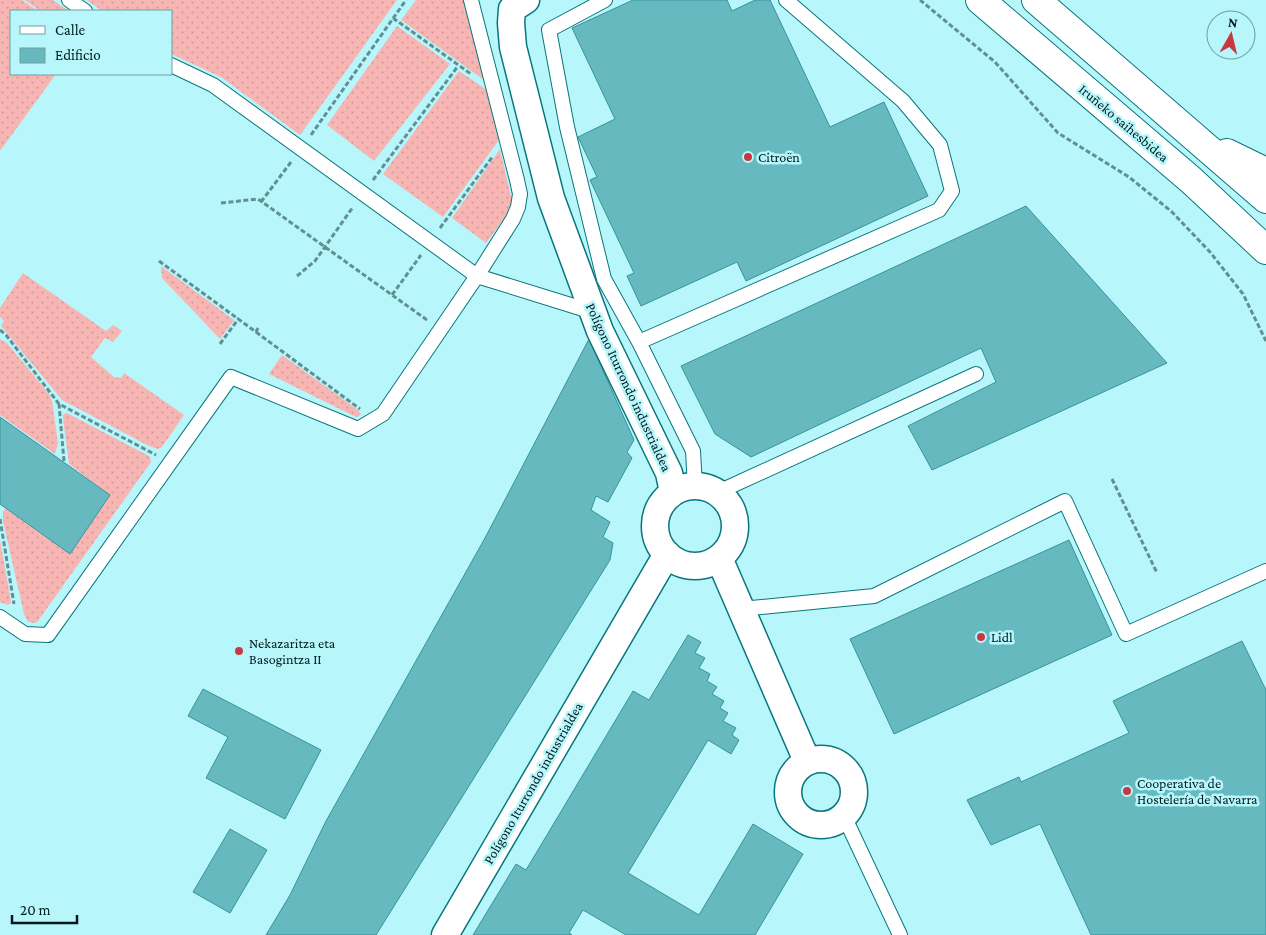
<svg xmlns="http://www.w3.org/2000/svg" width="1266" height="935" font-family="'Crimson Pro',serif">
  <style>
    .grass { fill: url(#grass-dots) }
    .building { fill: #66babf; stroke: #379399 }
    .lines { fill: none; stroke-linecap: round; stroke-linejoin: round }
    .service-casing { stroke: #08767c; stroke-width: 16 }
    .minor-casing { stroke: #08767c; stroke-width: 29 }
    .trunk-casing { stroke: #08767c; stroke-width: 30 }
    .path { stroke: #618f92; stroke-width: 3; stroke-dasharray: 5 2.5; stroke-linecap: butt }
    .service { stroke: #fff; stroke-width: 14 }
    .minor { stroke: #fff; stroke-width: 26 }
    .trunk { stroke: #fff; stroke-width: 28 }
    .poi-dot { fill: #c83843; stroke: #b7f7fc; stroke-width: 2 }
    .labels { text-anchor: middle; stroke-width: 5; stroke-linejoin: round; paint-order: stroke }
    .street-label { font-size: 14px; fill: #011a1c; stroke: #b7f7fc }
    .poi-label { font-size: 14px; fill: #011a1c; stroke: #b7f7fc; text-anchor: start }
  </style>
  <defs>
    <pattern id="grass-dots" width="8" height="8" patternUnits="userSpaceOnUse" patternTransform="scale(1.25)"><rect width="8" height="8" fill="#f7b6b4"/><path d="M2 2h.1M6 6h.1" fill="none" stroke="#d29c9a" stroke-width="1.8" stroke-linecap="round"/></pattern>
  </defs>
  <rect width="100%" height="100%" fill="#b7f7fc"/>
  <path class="grass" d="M0 0H22L38 11H11V74H56L0 151Z
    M25 0H53L69 11H40Z
    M87 0H397L300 135 221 77 171 54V11H102Z
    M416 0H464L484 80 401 20Z
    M397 26 450 64 374 161 327 125Z
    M459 71 487 90 499 140 443 217 383 174Z
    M500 149 512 201 511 209 486 243 452 218Z
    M161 266 234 320 220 339 162 278Z
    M23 273 106 331 113 325 122 331 113 342 105 338 91 357 114 377 121 378 124 373 184 415 162 447 158 449 149 446 62 400 1 326 4 321 0 317V308Z
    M0 339 7 343 49 394 52 401 58 443 55 454 0 415Z
    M282 355 358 410 361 414 359 416 356 417 269 374Z
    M67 413 147 455 150 457 151 462 38 621 35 623 28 622 24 614 3 521V512L5 508 70 554 110 495 69 464 63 418V415Z
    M0 540 10 596 11 603 8 605 0 602Z"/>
  <path class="building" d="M633 0H727L732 11 755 0H770L830 127 884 102 928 196 746 281 737 262 641 306 627 276 634 273 590 180 597 177 578 137 615 119 572 28Z
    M1026 206 1167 363 932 470 908 426 996 382 981 348 751 457 715 434 681 366Z
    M589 339 634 440 627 452 632 458 608 502 596 496 591 510 610 522 603 537 613 543 610 560 376 935H266L290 895 326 821 485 538Z
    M0 417 110 495 70 554 0 504Z
    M1069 540 1112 635 894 734 850 639Z
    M688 635 701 642 695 653 705 658 699 668 710 674 707 681 717 687 712 694 724 701 720 708 728 713 723 721 736 728 732 735 739 740 731 754 708 740 628 873 699 915 753 824 803 854 755 935H626L583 910 569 933 572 935H473L516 864 526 870 633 691 649 700Z
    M1242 641 1266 690V935H1091L1040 824 991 845 967 800 1019 777 1021 782 1129 733 1113 701Z
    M203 689 321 750 285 819 206 778 228 737 188 716Z
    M230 829 267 850 230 913 193 892Z"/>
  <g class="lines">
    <g class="service-casing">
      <path id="service" d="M69 0 85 11
        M605 0 549 30 567 127 604 279 639 342 693 451 695 487
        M171 65 213 85 477 276 593 312
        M639 342 939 210 952 191 940 145 903 101 786 0
        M716 493 976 374
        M741 609 874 596 1065 501 1126 634 1266 571
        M0 617 25 634 48 635 231 377 358 429 383 414 477 276 513 219 518 207 520 194 517 180 471 0
        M844 816 900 935"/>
    </g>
    <g class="minor-casing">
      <path id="minor" d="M526 0 512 9 511 23 513 47 551 198 600 331 669 473 673 492
        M655 526a40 40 0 1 1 80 0a40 40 0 1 1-80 0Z
        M719 558 807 761
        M788 792a33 33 0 1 1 66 0a33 33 0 1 1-66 0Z
        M445 935 667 554"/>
    </g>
    <g class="trunk-casing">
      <path id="trunk" d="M980 0 1191 180 1266 250
        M1036 0 1266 199
        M1227 153 1266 172"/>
    </g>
    <path class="path" d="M920 0 995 62 1058 133 1129 177 1172 212 1210 252 1243 294 1266 341
      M393 18 471 74
      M311 135 406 0
      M373 180 458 66
      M261 202 291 162
      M221 203 258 199 427 320
      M440 228 493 156
      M159 261 256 332 258 328
      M297 276 315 261 353 207
      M392 295 421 255
      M0 330 6 335 59 404
      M256 332 360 409
      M220 344 239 318
      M64 461 59 404 156 455
      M1112 479 1157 573
      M0 519 14 604"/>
    <use href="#service" class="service"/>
    <use href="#minor" class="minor"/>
    <use href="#trunk" class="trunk"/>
  </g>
  <g class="poi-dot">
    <circle cx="748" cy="157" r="5"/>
    <circle cx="981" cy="637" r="5"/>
    <circle cx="239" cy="651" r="5"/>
    <circle cx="1127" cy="791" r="5"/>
  </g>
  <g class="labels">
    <g class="street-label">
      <text transform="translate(1124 123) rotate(40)" y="5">Iruñeko saihesbidea</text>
      <text transform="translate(629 387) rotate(65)" y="5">Polígono Iturrondo industrialdea</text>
      <text transform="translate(533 783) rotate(-60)" y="5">Polígono Iturrondo industrialdea</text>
    </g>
    <g class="poi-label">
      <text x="758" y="162">Citroën</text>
      <text x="991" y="642">Lidl</text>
      <text x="249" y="648">Nekazaritza eta<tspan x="249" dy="16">Basogintza II</tspan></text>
      <text x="1137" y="788">Cooperativa de<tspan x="1137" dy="16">Hostelería de Navarra</tspan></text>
    </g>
  </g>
  <rect x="10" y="10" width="162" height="65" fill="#b7f7fc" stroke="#6e9fa2"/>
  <rect x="20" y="26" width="25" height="8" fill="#ffffff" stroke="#6e9fa2"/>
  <text x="55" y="35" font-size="15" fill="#011a1c">Calle</text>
  <rect x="20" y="48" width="25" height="15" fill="#66babf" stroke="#6e9fa2"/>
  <text x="55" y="60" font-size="15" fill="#011a1c">Edificio</text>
  <g transform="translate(1231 35) rotate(8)"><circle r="24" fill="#b7f7fc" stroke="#6e9fa2"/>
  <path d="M0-4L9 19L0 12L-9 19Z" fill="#c83843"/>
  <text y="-8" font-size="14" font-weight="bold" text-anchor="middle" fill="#011a1c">N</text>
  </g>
  <path d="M12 915v8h65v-8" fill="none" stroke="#011a1c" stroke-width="2.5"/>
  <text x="20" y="915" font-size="15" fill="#011a1c" stroke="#b7f7fc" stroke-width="4" paint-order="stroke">20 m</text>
</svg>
